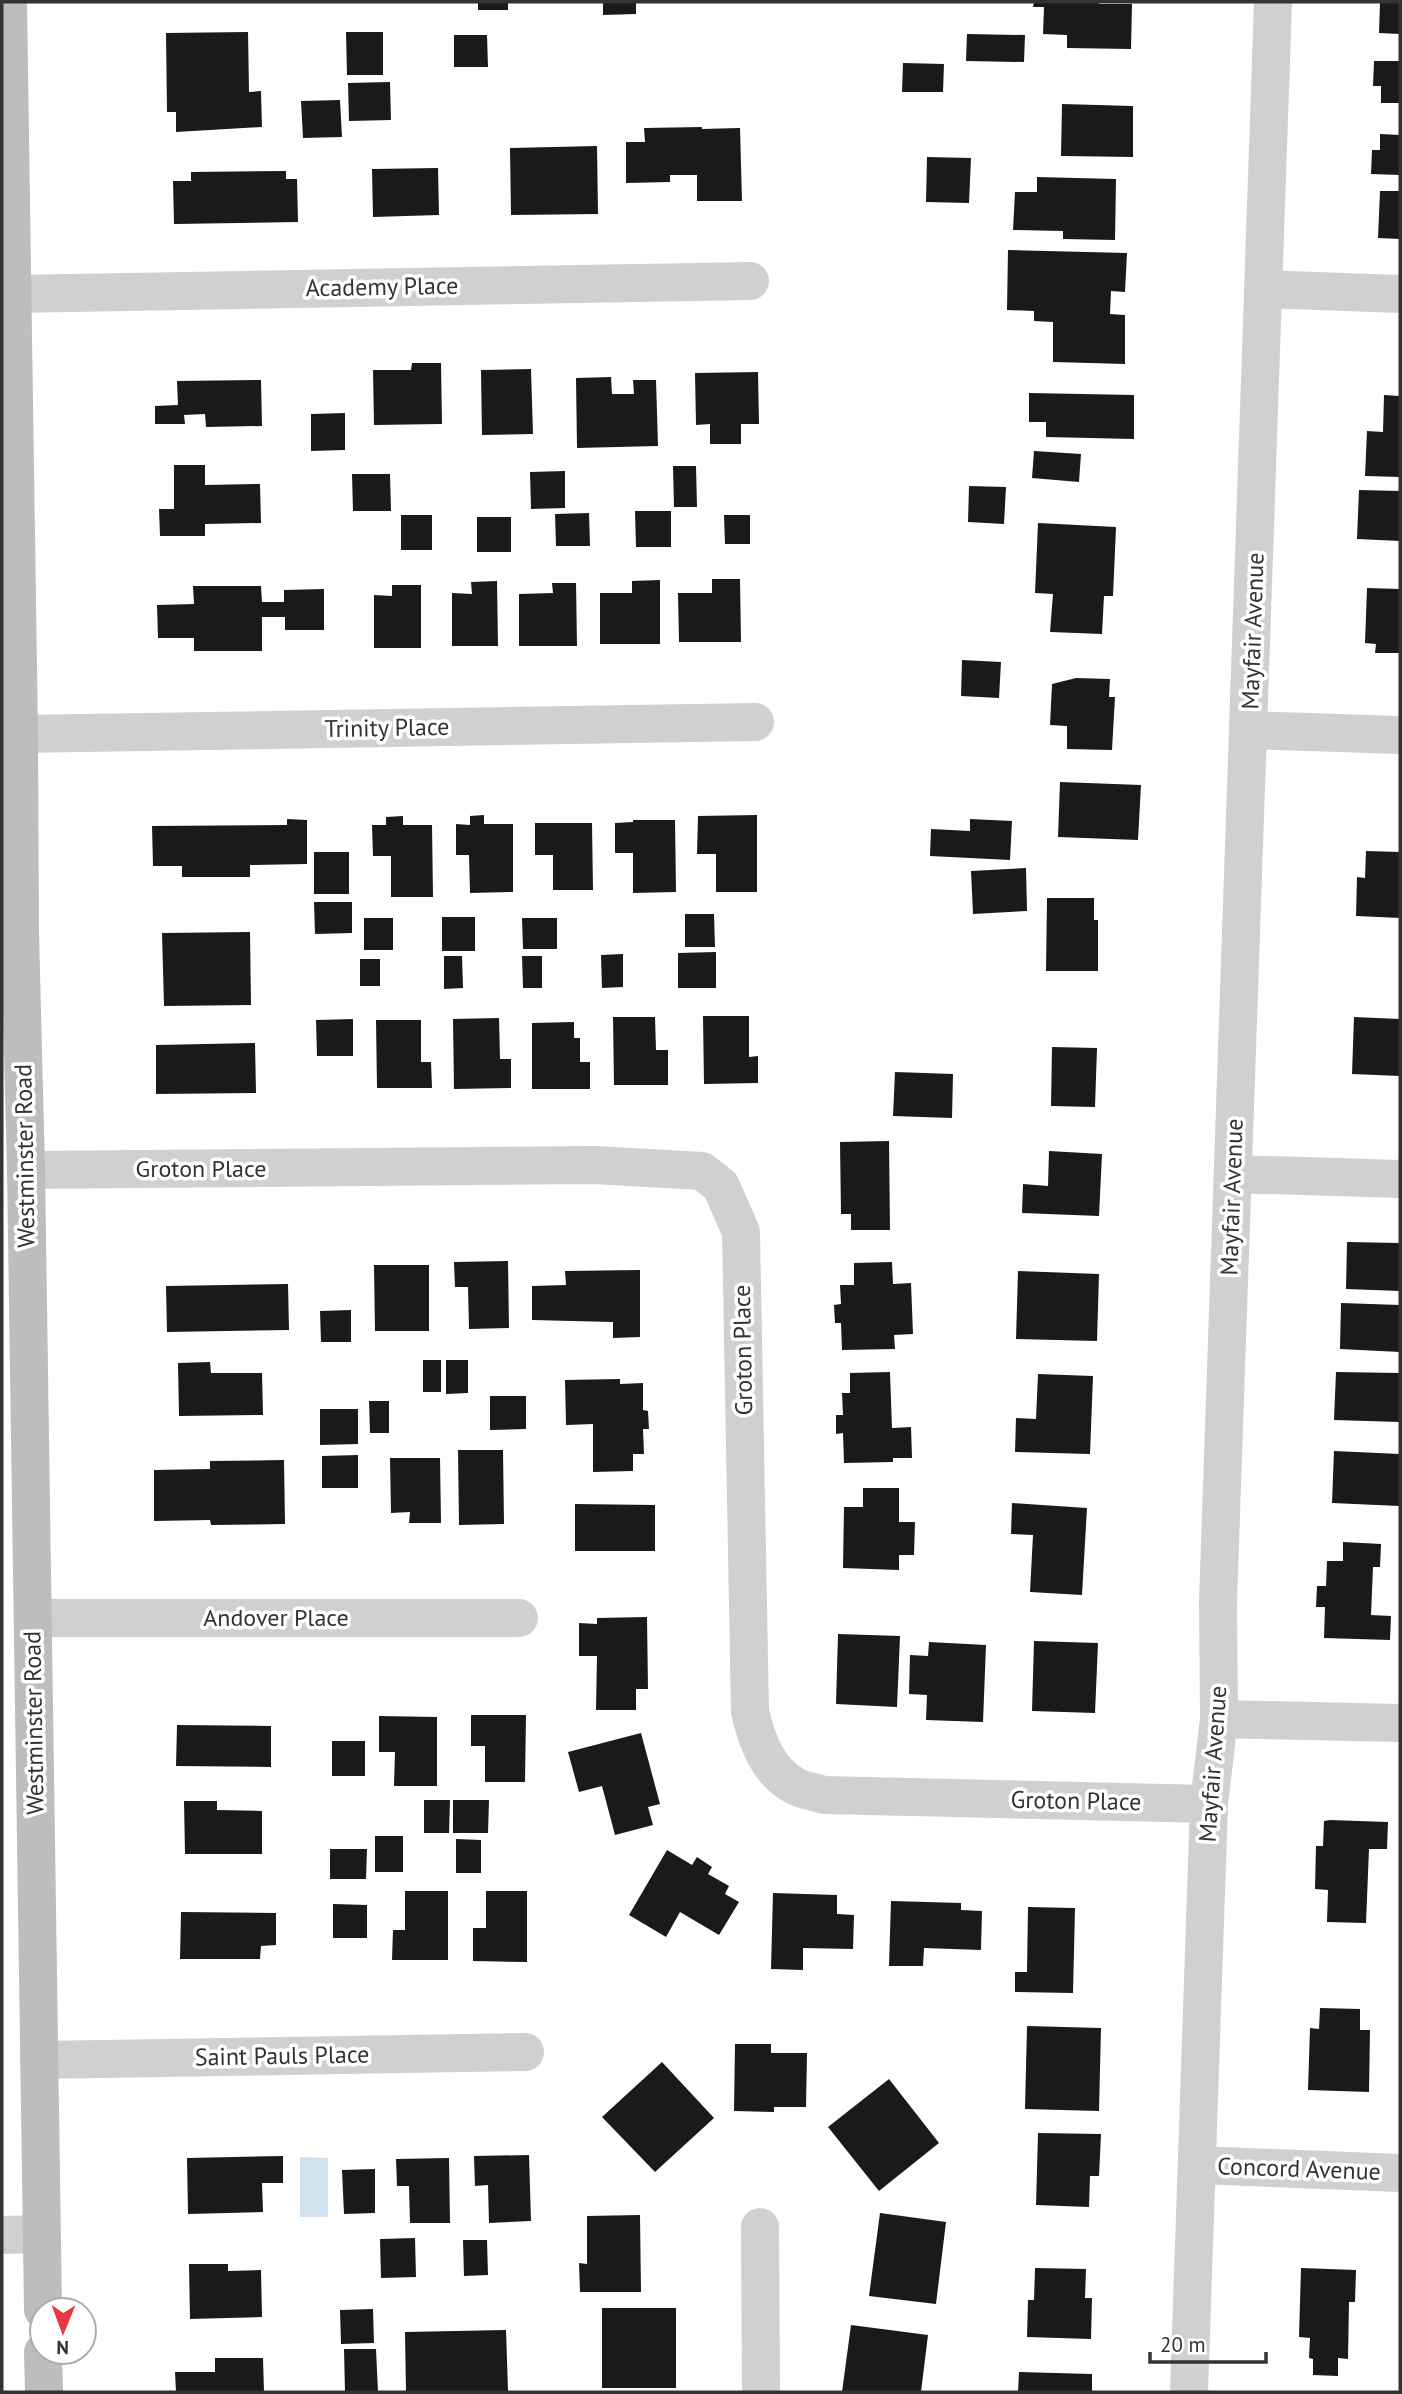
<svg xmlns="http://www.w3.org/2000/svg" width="1402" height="2394" font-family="'PT Sans',sans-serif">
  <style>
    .water { fill: #cfe2ee }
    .building { fill: #1a1a1a }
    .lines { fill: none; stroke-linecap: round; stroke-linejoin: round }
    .minor { stroke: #d0d0d0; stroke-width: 38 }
    .secondary { stroke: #bdbdbd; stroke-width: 38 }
    .labels { text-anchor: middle; stroke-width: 7; stroke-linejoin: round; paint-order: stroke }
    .street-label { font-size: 24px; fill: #333; stroke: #fff }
  </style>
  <rect width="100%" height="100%" fill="#fff"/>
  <path class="water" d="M300 2157 328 2158V2217H300Z"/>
  <path class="building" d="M478 2H508V10H478Z
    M603 2H636V14L603 15Z
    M1034 2H1099V4H1132L1131 49 1067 48V35L1043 34 1044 7H1033Z
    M1380 2H1400V34L1379 33Z
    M248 32 249 92 261 91 262 127 176 132V112H167L166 33Z
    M346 32H383V75H347Z
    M967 34 1025 35 1024 62 966 61Z
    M454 35H487L488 67H454Z
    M1374 61H1400V103H1381V86H1373Z
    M903 63 944 64 943 92H902Z
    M390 82 391 120 349 121 348 83Z
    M340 100 342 137 303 138 301 101Z
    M1062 104 1133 106V157L1061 156Z
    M702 127V129L740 128 742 201H697V175H670V182L626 183V142H645L644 128Z
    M1380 134 1400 135V175L1371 174 1372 150H1380Z
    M597 146 598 214 511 215 510 148Z
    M927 157 971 158 969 203 926 202Z
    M438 168 439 215 373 217 372 169Z
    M286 171V179H297L298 222 174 224 173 181H191V172Z
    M1037 177 1116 179 1115 240 1063 239V231L1013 230 1015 192H1037Z
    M1380 191H1400V239L1378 238Z
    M1008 250 1127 253 1125 292 1111 291 1110 314 1125 315V364L1053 362V322L1034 321V311L1007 310Z
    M412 363H441L442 424 374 425 373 370H411Z
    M531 369 533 434 482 435 481 370Z
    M758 372 759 424H741V444H710V424L696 425 695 373Z
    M611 377 612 394H634L633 380H656L658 446 577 448 576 378Z
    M261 380 262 426 206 427 205 414 184 415 185 424H155V406L178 405 177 381Z
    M1029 393 1134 395V439L1046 437V422H1029Z
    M1384 395 1400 396V477L1365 476 1367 431 1383 432Z
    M345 413V450L311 451V414Z
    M1034 451 1081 454 1079 482 1032 478Z
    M174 465H205V485L260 484 261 523 205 524V536H160L159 509H174Z
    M673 466H696L697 507H674Z
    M565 471V508L531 509 530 472Z
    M352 474H390L391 511H353Z
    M969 486 1006 487 1004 524 968 522Z
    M1359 490 1400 491V541L1357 539Z
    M635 511H671V547H636Z
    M589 513 590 546H556L555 514Z
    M401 515H432V550H401Z
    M724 515H750V544H725Z
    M477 517H511V552H477Z
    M1038 523 1116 527 1113 596H1104L1102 634 1050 632 1053 594 1035 593Z
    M712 579H740L741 642H679L678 593H712Z
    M660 580V644H600V593H632V581Z
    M497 581 498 646H452V593L472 594 471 582Z
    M552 583H576L577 646H519V594L553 593Z
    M392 585H421V648H374V595L392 596Z
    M193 586H261L262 602H284V590L324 589V630H285V617H262V651H194V638H158L157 605 194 604Z
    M1367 588 1400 589V653H1375L1376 644 1365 643Z
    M962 660 1001 662 999 698 961 696Z
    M1076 678 1110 679 1109 697H1115L1112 750 1067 749V726L1050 725 1052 684Z
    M1060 782 1141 785 1138 840 1058 837Z
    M484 815V824H513V892L470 893 469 855H456V824L470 825V816Z
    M757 815V892H716V854H697L698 816Z
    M403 816V825H432L433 897H391V856H373L372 825H386V817Z
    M287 819 307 820V864L250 865V877H182V866H153L152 826 287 825Z
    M970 819 1012 821 1010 860 930 856 931 829 970 831Z
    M633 820H675L676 892 633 893V853H615V823L633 822Z
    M535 823H592L593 890H553V855H535Z
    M1366 851 1400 852V918L1356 916 1357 877 1365 878Z
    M314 852H349V894H314Z
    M1026 868 1027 911 973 914 971 871Z
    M1047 898H1094V920H1098V971H1046Z
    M314 902H352V933L315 934Z
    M685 914H714L715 947H685Z
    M442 917H475V951H442Z
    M364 918H393V950H364Z
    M522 918H557V949H523Z
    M250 932 251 1005 164 1006 162 933Z
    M716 952V988H678V953Z
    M623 954V987L602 988 601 955Z
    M444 956H462L463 988 444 989Z
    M522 956H542V988H523Z
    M360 959H380V986H360Z
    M703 1016H749V1057L758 1056V1083L704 1084Z
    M613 1017H655L656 1050H668V1085H614Z
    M1354 1017 1400 1019V1076L1352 1074Z
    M499 1018 500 1059H511V1088L454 1089 453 1019Z
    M353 1019V1056H317L316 1020Z
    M376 1020H421V1062H431L432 1088H377Z
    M574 1022V1038H580V1062H590V1089H532V1023Z
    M255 1043 256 1093 156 1094V1045Z
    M1052 1047 1097 1048 1095 1107 1051 1106Z
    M895 1072 953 1074 952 1118 893 1116Z
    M889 1141 890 1230H851V1214H841L840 1142Z
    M1049 1151 1102 1154 1099 1216 1022 1213 1023 1184 1048 1186Z
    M1347 1242 1400 1243V1291L1346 1289Z
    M508 1261 509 1328 469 1329 468 1287H455L454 1262Z
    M892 1262 893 1284 911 1283 913 1334 894 1335 895 1349 842 1350 841 1323H835L834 1305 841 1304 840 1285H854V1263Z
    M374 1265H429V1331H375Z
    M640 1270V1337L613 1338V1322L532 1320V1286L566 1285 565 1271Z
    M1018 1271 1099 1274 1097 1341 1016 1339Z
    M288 1284 289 1330 167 1332 166 1286Z
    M1341 1303 1400 1305V1352L1340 1349Z
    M351 1310V1342H321L320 1311Z
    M423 1360H441V1392H423Z
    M446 1360H468V1393L446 1394Z
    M210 1362 211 1373H262L263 1415 179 1416 178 1363Z
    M890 1372 892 1428 911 1427 912 1458H893V1462L844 1463 843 1433 836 1434V1415H843L842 1393H850V1373Z
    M1336 1372 1400 1373V1422L1334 1420Z
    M1038 1374 1093 1376 1090 1454 1015 1452 1016 1418 1036 1419Z
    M620 1379V1384L643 1383V1410L648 1411 649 1429H643L644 1454H633V1471L593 1472V1424L566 1425 565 1380Z
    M490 1396H526V1429L490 1430Z
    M369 1401H389V1433H370Z
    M320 1409H358V1444L320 1445Z
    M458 1450H503L504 1524 459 1525Z
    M1334 1451 1400 1454V1506L1332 1503Z
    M358 1455V1488H322V1456Z
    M390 1458H440L441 1523H409L410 1512 391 1513Z
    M284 1460 285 1524 211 1525 210 1520 154 1521V1470L210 1469V1461Z
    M863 1488H899V1522H915L914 1555H899V1570L843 1568 844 1507H863Z
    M1012 1503 1087 1508 1082 1595 1030 1592 1033 1535 1011 1534Z
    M575 1504 655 1505V1551H575Z
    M1343 1542 1381 1544 1380 1567H1373L1371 1615 1391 1616 1390 1640 1324 1638 1325 1607H1316L1317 1586H1326L1327 1561H1343Z
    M647 1617 648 1689H636V1710H596L597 1656H579V1623L597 1624V1618Z
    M838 1634 900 1636 897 1707 836 1704Z
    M1034 1641 1098 1643 1095 1713 1032 1711Z
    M929 1642 986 1645 983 1722 926 1720 927 1695 909 1694 910 1655 928 1656Z
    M471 1715H526L525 1782H485V1746H471Z
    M379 1716 437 1717V1786H394L395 1752H379Z
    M177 1725 271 1726V1767L176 1766Z
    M641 1733 660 1804 648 1807 653 1825 615 1835 602 1786 579 1792 568 1752Z
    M332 1741H365V1776H332Z
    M424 1800H450L449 1833H424Z
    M453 1800H489L488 1833H453Z
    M184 1801H217V1810L262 1811V1854H185Z
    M1330 1820 1388 1822 1387 1849H1369L1366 1923 1327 1922 1328 1890 1315 1889 1316 1846H1323L1324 1821Z
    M375 1836H403V1872H375Z
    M456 1839 481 1840V1873H456Z
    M330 1849H367L366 1879H330Z
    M667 1850 692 1865 697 1857 712 1867 708 1874 729 1886 725 1894 739 1902 719 1935 680 1912 666 1937 629 1915Z
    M405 1891H448V1960H392L393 1930H405Z
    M486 1891H527V1962L473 1961V1928H486Z
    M773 1893 837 1895V1914L854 1915 853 1949 803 1948V1970L771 1969Z
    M891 1901 961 1903V1910L982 1911 981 1950 924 1948 923 1966H889Z
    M333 1904 367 1905V1938H333Z
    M1028 1907 1075 1908 1073 1993 1015 1992V1972H1027Z
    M181 1912 276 1913V1945L261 1946 260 1959H180Z
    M1320 2008 1360 2009V2030H1370L1369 2092 1308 2090 1310 2028 1319 2029Z
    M1027 2026 1101 2028 1099 2111 1025 2109Z
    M735 2044H771V2053H807L806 2107H774V2112L734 2111Z
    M662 2062 714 2118 655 2172 602 2117Z
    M889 2079 939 2143 879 2191 828 2127Z
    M1038 2133 1101 2134 1099 2176H1090L1089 2207 1036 2205Z
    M529 2155 531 2221 489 2223 488 2185 475 2186 474 2156Z
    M283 2156V2183H262L263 2212 188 2214 187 2158Z
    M449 2158 450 2223H410L409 2186H397L396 2159Z
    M375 2169V2213L344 2214 342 2170Z
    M880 2213 946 2222 936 2304 869 2296Z
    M640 2215 641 2292H580L579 2263 587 2264V2216Z
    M415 2238 416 2277 381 2278 380 2239Z
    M463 2240H487L488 2275 464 2276Z
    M189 2264H228V2271L261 2270 262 2317 190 2319Z
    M1035 2268 1086 2269 1085 2298H1092L1091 2339 1027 2337 1028 2300H1034Z
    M1301 2268 1356 2270 1355 2302H1349L1348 2359 1338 2358V2376L1313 2375V2359L1309 2358 1310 2338 1299 2337Z
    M602 2308H676V2388H602Z
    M373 2309 374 2343 341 2344 340 2310Z
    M851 2325 928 2335 921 2392H842Z
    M506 2330 508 2391 406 2392 405 2332Z
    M344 2349H376L378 2392H345Z
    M215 2358H263L264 2392H176L175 2372H215Z
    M1019 2372 1092 2374V2392H1018Z"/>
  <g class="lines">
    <path class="minor" d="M1263 289 1400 294
      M13 294 750 281
      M1250 730 1400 735
      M19 734 755 722
      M26 1170 594 1165 702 1171 721 1186 741 1232 750 1712C757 1741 768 1773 797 1787 805 1791 816 1792 824 1795L1209 1804
      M1233 1174 1400 1179
      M33 1618H519
      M1219 1719 1400 1723
      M39 2060 525 2052
      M1197 2165 1400 2173
      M760 2227 761 2392
      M2 2235 41 2234
      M1189 2392 1209 1804 1219 1719 1218 1602 1273 2"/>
    <path class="secondary" d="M8 2 19 734 20 932 26 1170 43 2310
      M43 2352 44 2392"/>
  </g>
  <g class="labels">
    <g class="street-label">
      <text transform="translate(382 287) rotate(-1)" y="8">Academy Place</text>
      <text transform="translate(1253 631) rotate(-88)" y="8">Mayfair Avenue</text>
      <text transform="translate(387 728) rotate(-1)" y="8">Trinity Place</text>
      <text transform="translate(25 1156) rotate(-91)" y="8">Westminster Road</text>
      <text x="201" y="1177">Groton Place</text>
      <text transform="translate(1232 1197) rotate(-88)" y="8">Mayfair Avenue</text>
      <text transform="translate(743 1350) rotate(-91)" y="8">Groton Place</text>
      <text x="276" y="1626">Andover Place</text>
      <text transform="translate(34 1723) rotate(-91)" y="8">Westminster Road</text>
      <text transform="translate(1213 1764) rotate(-86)" y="8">Mayfair Avenue</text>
      <text transform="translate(1076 1801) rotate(1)" y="8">Groton Place</text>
      <text transform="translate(282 2056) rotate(-1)" y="8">Saint Pauls Place</text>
      <text transform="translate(1299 2169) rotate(2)" y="8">Concord Avenue</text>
    </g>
  </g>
  <rect width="1402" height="2394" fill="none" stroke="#333333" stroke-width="7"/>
  <g transform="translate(63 2331) rotate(181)"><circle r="33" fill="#ffffff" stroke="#adadad" stroke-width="2"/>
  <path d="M0-5L12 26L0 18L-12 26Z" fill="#e63946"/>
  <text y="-10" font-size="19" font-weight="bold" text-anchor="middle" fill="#333333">N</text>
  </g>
  <path d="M1150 2352v10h116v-10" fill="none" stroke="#333333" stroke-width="3.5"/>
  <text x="1160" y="2352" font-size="21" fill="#333333" stroke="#ffffff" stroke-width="5" paint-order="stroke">20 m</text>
</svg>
